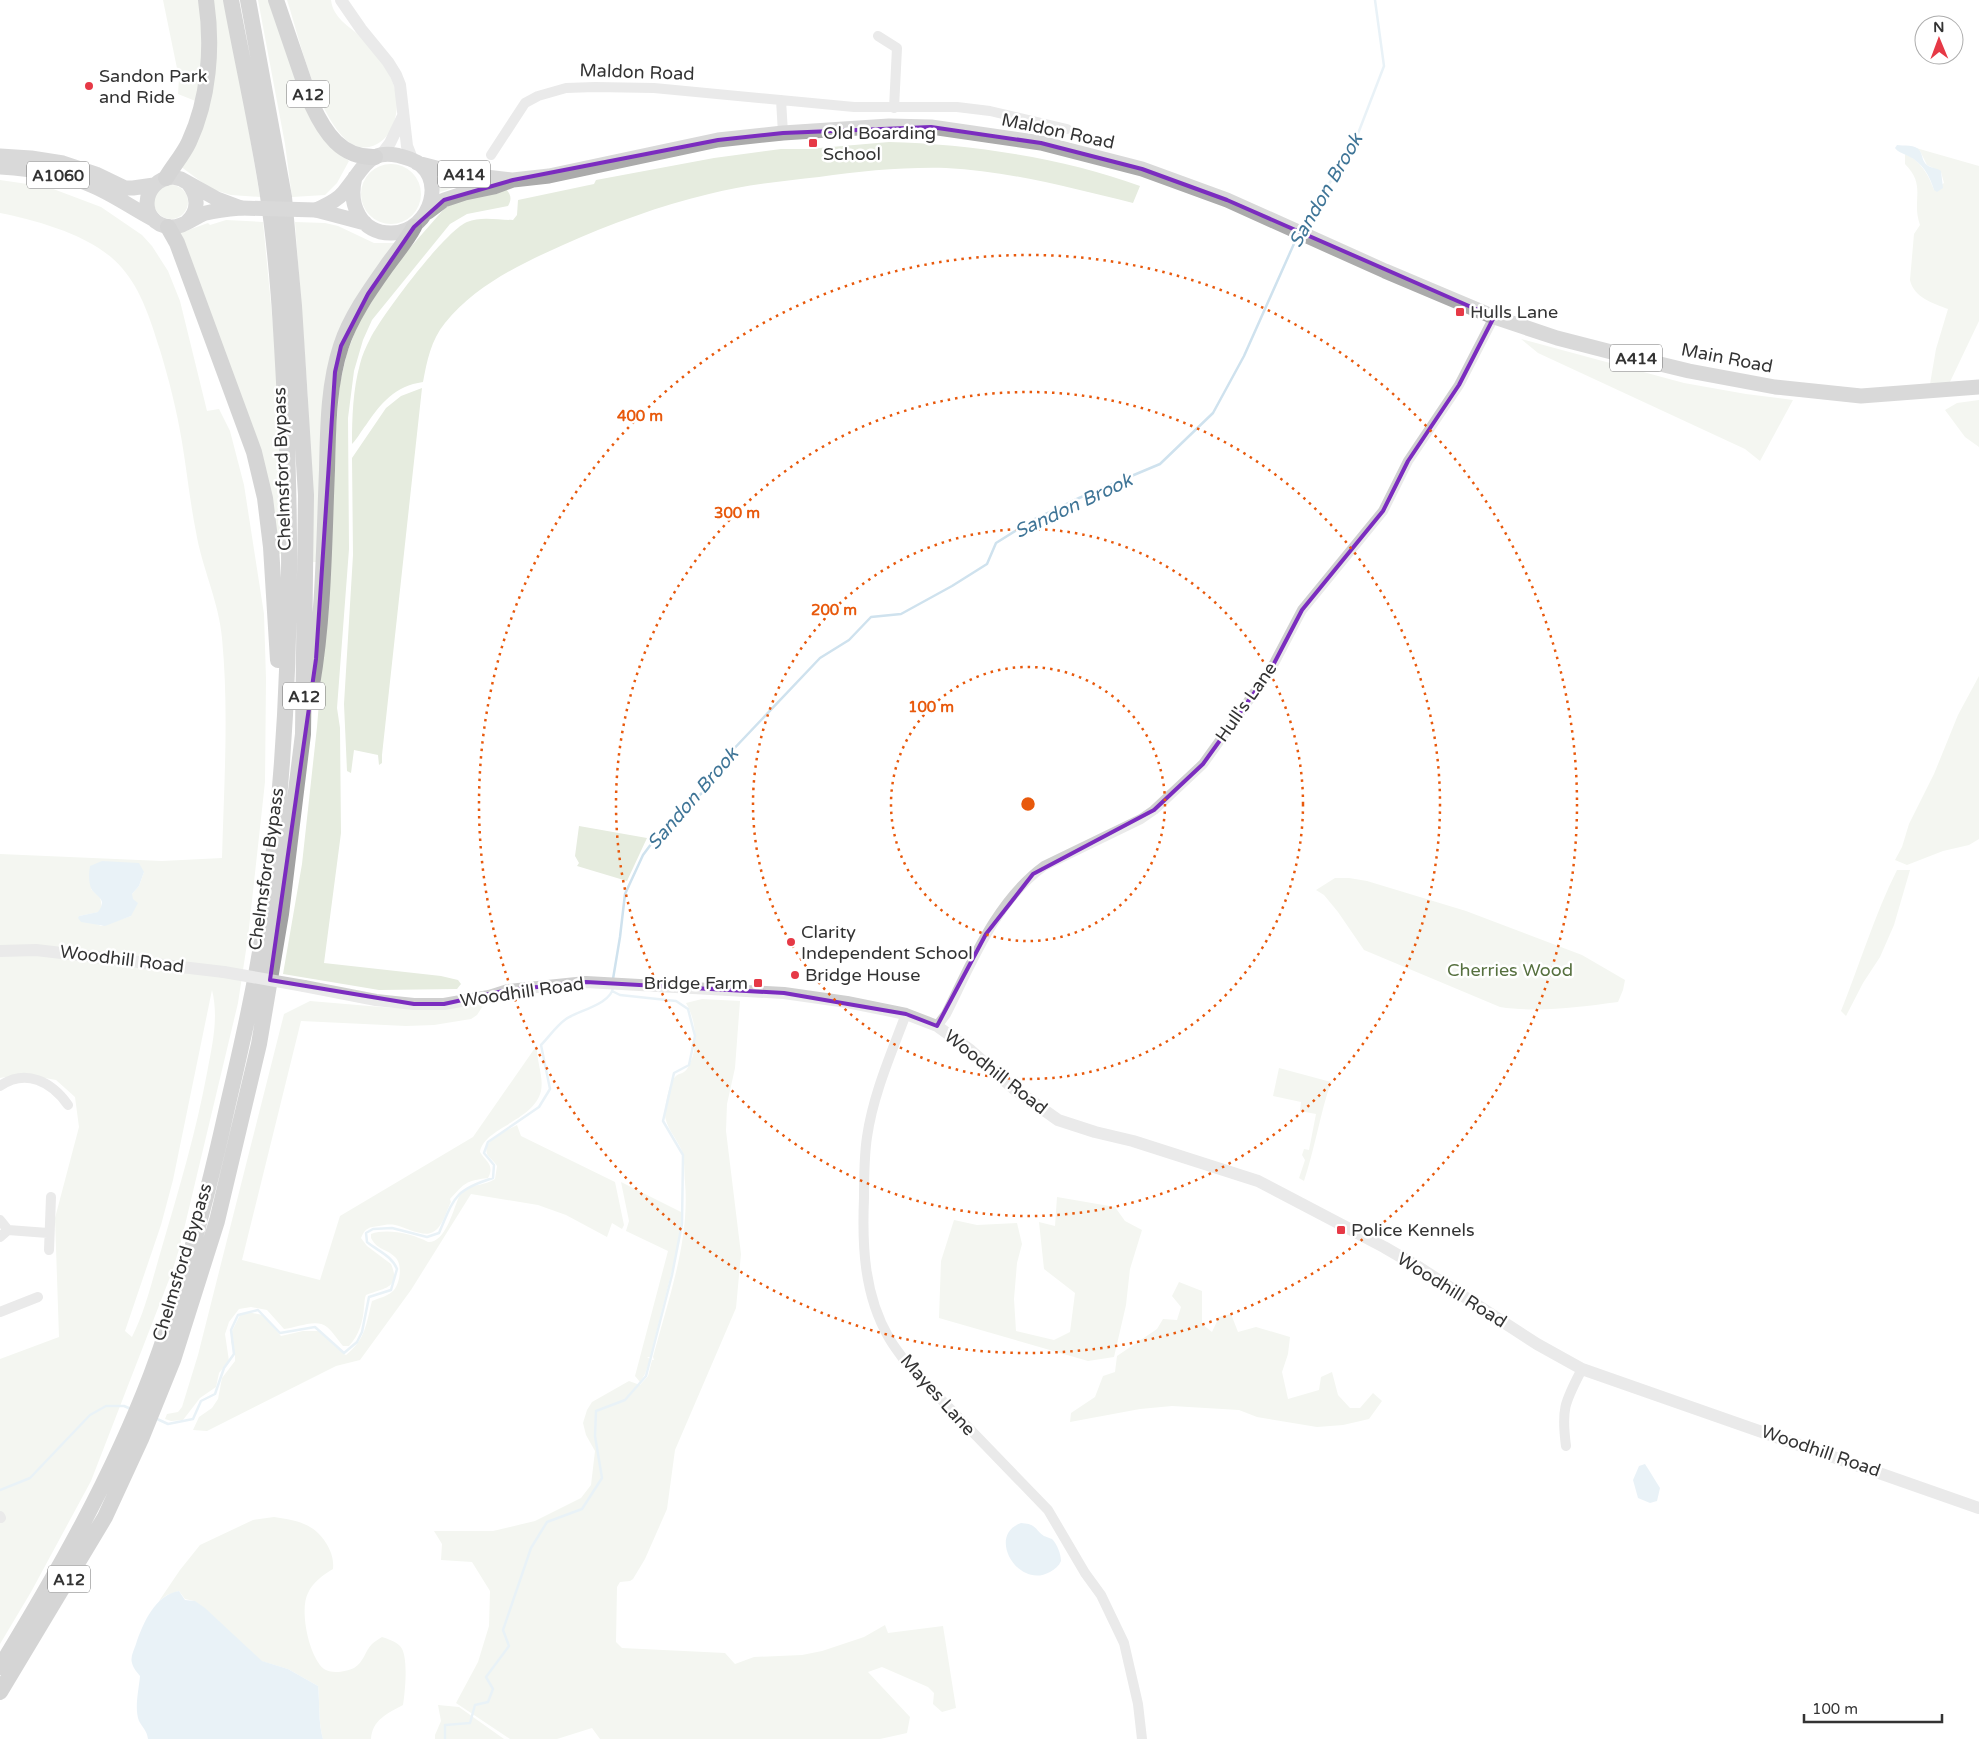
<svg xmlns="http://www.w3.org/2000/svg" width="1979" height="1739" font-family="'Varela Round',sans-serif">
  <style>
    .green { fill: #e6ecdf; fill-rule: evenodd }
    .water { fill: #cfe2ee }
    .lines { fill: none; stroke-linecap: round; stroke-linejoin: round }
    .stream { stroke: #cfe2ee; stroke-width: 2.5 }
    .minor { stroke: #d0d0d0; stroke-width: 10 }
    .tertiary { stroke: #d0d0d0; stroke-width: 12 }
    .primary { stroke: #ababab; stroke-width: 15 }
    .trunk { stroke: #a2a2a2; stroke-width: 16 }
    .tertiary-bridge { stroke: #d0d0d0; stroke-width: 12 }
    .primary-bridge { stroke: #ababab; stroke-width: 15 }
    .marked { fill: none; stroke: #7b2cbf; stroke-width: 4; stroke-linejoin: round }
    .ring { fill: none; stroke: #e8590c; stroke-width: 2.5; stroke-dasharray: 2.5 5 }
    .poi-dot { fill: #e63946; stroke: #fff; stroke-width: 2 }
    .labels { text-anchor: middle; stroke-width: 5; stroke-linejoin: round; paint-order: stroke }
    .shield { fill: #fff; stroke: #707070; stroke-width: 1 }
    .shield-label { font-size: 16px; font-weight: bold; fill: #333 }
    .street-label { font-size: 18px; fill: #333; stroke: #fff }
    .poi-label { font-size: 18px; fill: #333; stroke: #fff; text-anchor: start }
    .park-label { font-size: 18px; fill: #56703f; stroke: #fff }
    .water-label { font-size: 19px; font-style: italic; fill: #3f7597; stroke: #fff }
    .centre { fill: #e8590c; stroke: #fff; stroke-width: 2.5 }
    .ring-label { font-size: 15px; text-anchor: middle; font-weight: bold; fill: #e8590c; stroke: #fff; stroke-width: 5; stroke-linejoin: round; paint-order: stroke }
  </style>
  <rect width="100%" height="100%" fill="#fff"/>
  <path class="green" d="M163 0H199L204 37 198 102 178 94 179 78Z
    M212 0H227L260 197 231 195 211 189 180 166 190 151Z
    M258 0H272L332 147 349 161 337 183 325 195 292 197 285 144Z
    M287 0H331C333 18 349 26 361 37 384 60 406 91 393 125 388 136 382 144 369 147 325 156 298 32 287 0Z
    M889 142C970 144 1064 158 1140 186L1133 203C1071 188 1009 171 946 168 903 167 861 171 819 177 782 181 745 185 709 194 659 206 610 224 563 245 520 264 475 286 445 323 431 340 427 361 423 382 395 386 381 403 366 425 361 431 358 438 352 444 352 417 353 389 360 364 362 355 366 347 370 339 382 315 445 231 467 222 481 216 498 220 513 220L517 215 518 200 594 184 596 180 714 158 781 149H808Z
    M1916 148 1979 166V321L1949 384H1930L1936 349 1948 309C1933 303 1914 298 1910 280L1914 234 1920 225C1911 200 1927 186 1905 164V154C1921 161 1928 174 1934 190L1944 183 1941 172 1927 165 1920 151Z
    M361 194a30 30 0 1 1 60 0a30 30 0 1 1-60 0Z
    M437 176 490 183 453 188 440 192Z
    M0 180 48 187 101 207 142 235 152 246 168 271 180 301 207 411 219 409 230 431 244 485 264 614 266 679 265 782 248 937 238 1003 180 1246 172 1272 91 1481 31 1592 0 1644V1359L59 1337 55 1218 79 1127 75 1097 56 1080 23 1074 0 1078V854L162 861 222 858C224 785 229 711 222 638 219 602 202 568 196 532 190 502 187 472 182 442 177 411 169 380 160 350 151 322 142 291 122 268 95 236 39 221 0 213ZM144 872 139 886 132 894 131 916 101 926 79 916 99 912 102 907 100 897 91 889ZM212 990C219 1018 212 1046 207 1073 196 1132 179 1189 162 1247 153 1277 146 1309 132 1337L125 1331 161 1225 173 1180Z
    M154 202a17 17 0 1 1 34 0a17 17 0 1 1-34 0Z
    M506 189C511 195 512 199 508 206L467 214 450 224 372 320 363 340 354 371 348 418 349 549 337 708 340 728 341 833 324 963 441 976 458 980 461 984 457 989 379 990 283 974 302 864 317 727 327 602 333 463 340 383 347 353 358 324 394 266 444 209 456 201Z
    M226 220 263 222 276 357 283 554H277L274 512 177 234 208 223 210 225Z
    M295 222 325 223 338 226 374 243H395L340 336 317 562H311L308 398Z
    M1521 339 1684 383 1746 394 1793 400 1760 461 1745 449 1538 353Z
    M422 388 382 755V763L379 765 378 755 354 750 351 773 347 771 344 704 353 555 352 458 386 408 401 396Z
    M1979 400V447L1965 437 1945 410 1957 403Z
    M1979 676V839L1969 845 1943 851 1907 865 1895 860 1902 847 1909 824 1934 774 1958 715Z
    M579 826 647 838 627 881 577 866 579 863 575 856Z
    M1897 870H1910L1894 925 1880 957 1863 983 1846 1016 1841 1011C1860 964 1874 916 1897 870Z
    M1335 878H1349L1367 881 1466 911 1582 955 1625 980 1623 990 1618 1002C1579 1007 1539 1013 1500 1007L1364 950 1338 912 1324 895 1316 890Z
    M702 999 740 1001 735 1068 727 1104 726 1131 741 1254 736 1308 675 1450 667 1509 645 1559 633 1579 630 1581 620 1582 617 1587 616 1642 622 1648 725 1653 735 1664 754 1657 802 1655 822 1651 864 1637 885 1625 888 1633 943 1626 956 1708 942 1712 933 1704 934 1693 928 1687 882 1667 868 1672 910 1717 907 1733 880 1739H600L592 1728 557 1739H510L456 1703 478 1662 489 1626 490 1591 472 1562 441 1560 442 1544 434 1531H493L535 1521 581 1498 591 1485 595 1451 586 1435 583 1423 587 1410 592 1402 629 1381 640 1385 648 1376 652 1360H654L653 1357C668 1300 690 1241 685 1182 684 1172 685 1161 682 1151 677 1138 663 1125 665 1110 666 1102 669 1083 675 1077 678 1073 684 1074 687 1069 699 1050 697 1022 686 1003Z
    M310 1001 393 1008 486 1001 477 1015 471 1019 434 1025 406 1026 301 1021 242 1260 320 1280 340 1216 473 1137 537 1045C536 1061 544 1076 541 1091 534 1121 483 1128 480 1152 486 1162 495 1165 488 1178 465 1181 465 1183 450 1199L451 1202C446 1211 443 1227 433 1232 424 1238 405 1227 395 1225 389 1224 384 1225 379 1226 369 1227 365 1228 361 1238L367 1246 391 1264C402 1289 382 1288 366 1295 364 1300 365 1302 364 1307 363 1322 359 1335 349 1346H343C338 1340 333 1332 327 1327 316 1318 297 1328 284 1329L267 1310 251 1307 239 1309 229 1322 225 1334 229 1361 219 1373 216 1387 200 1398 183 1420 171 1421 165 1419 167 1414 178 1412 182 1407 198 1355 284 1014Z
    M1279 1068 1331 1082C1320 1114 1315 1148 1304 1181L1299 1178 1305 1160 1302 1155 1304 1149 1309 1150 1316 1114 1300 1111 1301 1102 1273 1096Z
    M517 1125 521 1136 615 1182 624 1225 622 1229 612 1223 607 1237 566 1215 538 1205 471 1194 411 1290 360 1360 336 1366 207 1431 193 1430 199 1417 212 1408 218 1399 222 1378 235 1361V1354L231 1342V1333L240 1315 247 1312 263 1315 281 1336 303 1331H320L344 1354 346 1355C366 1339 366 1324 372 1301 379 1298 389 1296 394 1290 400 1283 403 1264 395 1257 386 1248 378 1251 371 1238V1234C387 1228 413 1234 428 1242 445 1243 453 1211 458 1199 464 1183 483 1187 495 1179L497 1166C495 1162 489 1158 487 1154 482 1140 508 1130 517 1125Z
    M621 1182 683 1213 676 1255 650 1357H647L650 1359 645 1374 640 1382 635 1376 668 1251 626 1231 629 1221Z
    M1057 1197 1115 1207 1125 1221 1142 1230 1130 1269 1126 1305 1114 1357 1088 1361 939 1318 941 1261 954 1220 977 1225 1017 1223 1022 1244 1017 1263 1014 1299 1016 1331 1054 1340 1070 1332 1075 1293 1044 1269 1039 1222 1055 1226Z
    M1179 1282 1202 1291V1324L1212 1332 1219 1317 1231 1314 1238 1332 1256 1327 1290 1337 1288 1354 1282 1372 1288 1399 1319 1390 1321 1377 1332 1372 1338 1395 1350 1408H1360L1373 1393 1382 1401 1369 1419 1343 1425 1317 1427 1257 1417 1239 1410 1172 1406 1140 1409 1070 1422 1071 1413 1095 1397 1103 1376 1115 1372 1117 1356 1157 1329 1163 1319 1177 1320 1181 1307 1172 1296Z
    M274 1517C295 1520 314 1523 326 1543 331 1551 334 1559 333 1569 323 1575 313 1582 308 1593 299 1610 309 1657 324 1669 331 1674 346 1672 354 1668 364 1662 365 1651 372 1644 375 1641 379 1639 382 1637 388 1639 395 1641 400 1646 409 1655 405 1692 403 1705 388 1713 372 1720 371 1739H323C318 1722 320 1704 318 1686L288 1669 261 1661 204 1608 194 1601 185 1599 179 1591 167 1595 159 1601 180 1570 200 1545 253 1520Z
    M438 1705 459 1707 504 1739H435V1735L441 1721Z"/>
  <path class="water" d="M1897 145C1903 146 1916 144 1920 151 1923 156 1922 161 1927 165 1932 169 1936 167 1941 171L1943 188 1937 192 1934 190C1929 175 1923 163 1908 156 1903 153 1899 153 1895 148Z
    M102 861 139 863 144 872 139 886 132 894 133 899 138 903 131 916 105 926 81 922 78 918 79 916 98 912C107 900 99 898 92 890 88 884 89 872 90 866Z
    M1645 1464C1651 1473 1655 1480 1660 1488L1657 1501 1650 1503 1638 1498 1633 1480 1639 1466Z
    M1021 1523C1037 1524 1034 1529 1044 1536 1045 1536 1051 1539 1052 1539 1057 1544 1061 1554 1061 1561 1059 1566 1055 1569 1050 1572 1018 1590 986 1535 1021 1523Z
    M179 1591 185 1600 195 1601 205 1608 262 1661 288 1669 318 1686C320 1704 318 1722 323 1739H148C147 1731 143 1728 139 1721 134 1708 139 1689 140 1676 137 1672 133 1668 132 1663 130 1657 134 1650 136 1644 143 1623 155 1595 179 1591Z"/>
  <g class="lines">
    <path class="stream" d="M1302 227 1354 144 1384 66 1375 0
      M613 979 620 937 625 894 643 855 663 828 703 792 728 755 820 658 849 640 871 617 901 614 952 586 987 564 996 543 1033 520 1079 498 1160 464 1213 413 1244 356 1297 237
      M155 1418 168 1424 193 1419 201 1401 215 1394 224 1368 234 1354 231 1330 238 1315 258 1310 280 1333 315 1327 344 1353 357 1342 362 1332 369 1297 391 1290 397 1269C392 1256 378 1251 367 1242L366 1233 373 1229 392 1228 427 1237 439 1233C454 1198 454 1190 493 1178L494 1165 484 1153 488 1142 539 1107 550 1089 541 1045C549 1037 556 1026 566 1019 577 1011 612 1004 613 987
      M0 1490 30 1478 90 1415 106 1406H124L131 1409
      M445 1739V1725L470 1723 475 1705 488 1702 493 1689 486 1677 509 1646 503 1630 531 1548 547 1522 582 1509 602 1478 595 1436 596 1411 625 1400 646 1376 672 1275 682 1224 683 1155 663 1121 674 1073 689 1065 695 1036 688 1009 676 1001 620 995 612 991"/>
    <path class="minor" d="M878 36 897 48 894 108
      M781 100 783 133
      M491 155 525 103 538 96 566 88 595 87 654 88 854 107H957L990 111 1067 129
      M906 1014C891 1054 873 1095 867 1137 864 1157 864 1178 864 1198 862 1246 864 1295 889 1338 894 1347 901 1355 906 1363L1048 1510 1085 1573 1101 1595 1124 1643 1138 1704 1142 1739
      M937 1026 946 1014C972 962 996 901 1044 866L1141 819 1154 810 1203 764 1270 671 1302 610 1383 511 1408 461 1459 385 1494 317
      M0 1086C26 1068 52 1082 68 1105
      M0 1220 8 1230 0 1237
      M8 1230 48 1233
      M49 1250 51 1197
      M0 1312 38 1297
      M1566 1446C1561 1408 1565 1402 1582 1369
      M0 1516 1 1518"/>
    <path class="tertiary" d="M341 0 361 29 388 62 396 75 400 85 407 146 412 159
      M381 155 390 143 403 116
      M0 951 36 950 224 972
      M304 986 376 1000 414 1004H444L489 996 508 990 586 982 784 993 847 1002 906 1014 937 1026 969 1049 1013 1088 1058 1120 1095 1132 1133 1141 1258 1181 1384 1247 1420 1268 1537 1344 1582 1369 1979 1508"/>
    <path class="primary" d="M0 156 31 158 63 163 96 174 125 188H133L154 185
      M417 163 460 174 512 180
      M0 167C31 169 63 173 91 185 113 194 132 208 153 219
      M173 177 181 179 217 199 241 208C229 209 217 210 206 213 194 217 183 228 170 227 138 224 140 180 173 177Z
      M316 210C326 205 337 201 344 192 366 166 369 144 410 159 449 173 432 232 392 233 360 234 348 204 355 177
      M316 210 365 223
      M428 212 444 200 465 193 494 187 513 180 549 176 718 140 783 133 889 126 931 127 1041 143 1142 169 1227 200 1385 271 1494 317 1557 338 1631 357 1689 371 1775 387 1861 396 1979 387
      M187 222C200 210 198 196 188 183"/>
    <path class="trunk" d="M276 0 312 105C325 133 341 158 375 157
      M166 178C173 166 183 155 189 142 209 99 213 47 206 0
      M168 227 177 243 254 452 265 498 271 547 278 660
      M312 685C324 614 324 541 327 470 328 430 328 385 341 346 350 318 369 291 386 267 395 254 406 242 414 227
      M0 1667C57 1574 112 1477 151 1375 184 1288 207 1198 227 1108 242 1044 257 979 266 913 289 750 293 584 286 420 282 345 279 270 268 196 258 130 243 65 231 0
      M0 1692 105 1517 141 1439 173 1360 217 1221 259 1044 281 914 303 734 306 495 294 306 284 197 248 0"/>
    <path class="tertiary-bridge" d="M224 972 304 986"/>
    <path class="primary-bridge" d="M241 208 316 210"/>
  </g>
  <path d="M0 0H1979V1739H0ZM931 127 1041 143 1142 169 1227 200 1494 317 1459 385 1408 461 1383 511 1302 610 1270 671 1203 764 1154 810 1033 874 986 934 937 1026 906 1014 784 993 586 982 508 990 444 1004H414L270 980 316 659 335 372 341 346 368 294 414 227 444 200 513 180 718 140 783 133Z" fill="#fff" fill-opacity=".55" fill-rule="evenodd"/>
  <path class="marked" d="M931 127 1041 143 1142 169 1227 200 1494 317 1459 385 1408 461 1383 511 1302 610 1270 671 1203 764 1154 810 1033 874 986 934 937 1026 906 1014 784 993 586 982 508 990 444 1004H414L270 980 316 659 335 372 341 346 368 294 414 227 444 200 513 180 718 140 783 133Z"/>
  <g class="ring">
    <circle cx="1028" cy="804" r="137"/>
    <circle cx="1028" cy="804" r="275"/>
    <circle cx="1028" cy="804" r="412"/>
    <circle cx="1028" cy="804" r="549"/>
  </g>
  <g class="poi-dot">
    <circle cx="89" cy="86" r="5"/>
    <rect x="808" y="138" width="10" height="10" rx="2.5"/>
    <rect x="1455" y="307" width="10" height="10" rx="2.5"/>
    <circle cx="791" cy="942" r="5"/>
    <circle cx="795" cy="975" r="5"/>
    <rect x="753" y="978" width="10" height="10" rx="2.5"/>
    <rect x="1336" y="1225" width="10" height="10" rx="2.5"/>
  </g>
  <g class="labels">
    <g class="shield">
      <rect x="287" y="80.5" width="42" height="27" rx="4"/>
      <rect x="438" y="160.5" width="52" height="27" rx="4"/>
      <rect x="27" y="161.5" width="62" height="27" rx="4"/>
      <rect x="1610" y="344.5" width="52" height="27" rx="4"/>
      <rect x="283" y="682.5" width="42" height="27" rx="4"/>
      <rect x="48" y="1565.5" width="42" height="27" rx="4"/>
    </g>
    <g class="shield-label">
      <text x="308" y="100">A12</text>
      <text x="464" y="180">A414</text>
      <text x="58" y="181">A1060</text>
      <text x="1636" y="364">A414</text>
      <text x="304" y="702">A12</text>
      <text x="69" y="1585">A12</text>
    </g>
    <g class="street-label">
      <text transform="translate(637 72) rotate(2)" y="6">Maldon Road</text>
      <text transform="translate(1058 131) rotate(12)" y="6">Maldon Road</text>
      <text transform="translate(1727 358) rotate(11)" y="6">Main Road</text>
      <text transform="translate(282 469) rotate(-92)" y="6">Chelmsford Bypass</text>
      <text transform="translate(1246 702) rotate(-55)" y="6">Hull's Lane</text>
      <text transform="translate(266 869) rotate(-82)" y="6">Chelmsford Bypass</text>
      <text transform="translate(122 959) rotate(7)" y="6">Woodhill Road</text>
      <text transform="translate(522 992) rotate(-8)" y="6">Woodhill Road</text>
      <text transform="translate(996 1072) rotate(38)" y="6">Woodhill Road</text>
      <text transform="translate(182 1262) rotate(-73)" y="6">Chelmsford Bypass</text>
      <text transform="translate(1452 1290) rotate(32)" y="6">Woodhill Road</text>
      <text transform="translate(938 1395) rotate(48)" y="6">Mayes Lane</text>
      <text transform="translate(1821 1451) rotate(19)" y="6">Woodhill Road</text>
    </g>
    <g class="poi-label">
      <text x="99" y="82">Sandon Park<tspan x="99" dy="21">and Ride</tspan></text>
      <text x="823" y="139">Old Boarding<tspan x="823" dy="21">School</tspan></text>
      <text x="1470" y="318">Hulls Lane</text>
      <text x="801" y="938">Clarity<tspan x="801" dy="21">Independent School</tspan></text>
      <text x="805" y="981">Bridge House</text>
      <text x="748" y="989" text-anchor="end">Bridge Farm</text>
      <text x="1351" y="1236">Police Kennels</text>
    </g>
    <g class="park-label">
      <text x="1510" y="976">Cherries Wood</text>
    </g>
    <g class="water-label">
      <text transform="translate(1325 190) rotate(-60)" y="7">Sandon Brook</text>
      <text transform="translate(1073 505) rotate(-25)" y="7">Sandon Brook</text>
      <text transform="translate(692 798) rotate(-49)" y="7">Sandon Brook</text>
    </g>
  </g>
  <circle cx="1028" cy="804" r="8" class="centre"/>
  <g class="ring-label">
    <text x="640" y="421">400 m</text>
    <text x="737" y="518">300 m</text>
    <text x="834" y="615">200 m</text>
    <text x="931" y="712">100 m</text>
  </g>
  <g transform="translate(1939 40) rotate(359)"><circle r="24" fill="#ffffff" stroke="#adadad"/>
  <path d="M0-4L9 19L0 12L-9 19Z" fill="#e63946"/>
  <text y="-8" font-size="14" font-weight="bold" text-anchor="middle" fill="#333333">N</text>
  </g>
  <path d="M1804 1714v8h138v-8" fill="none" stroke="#333333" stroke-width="2.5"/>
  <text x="1812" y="1714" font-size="15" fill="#333333" stroke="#ffffff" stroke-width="4" paint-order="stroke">100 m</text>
</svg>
